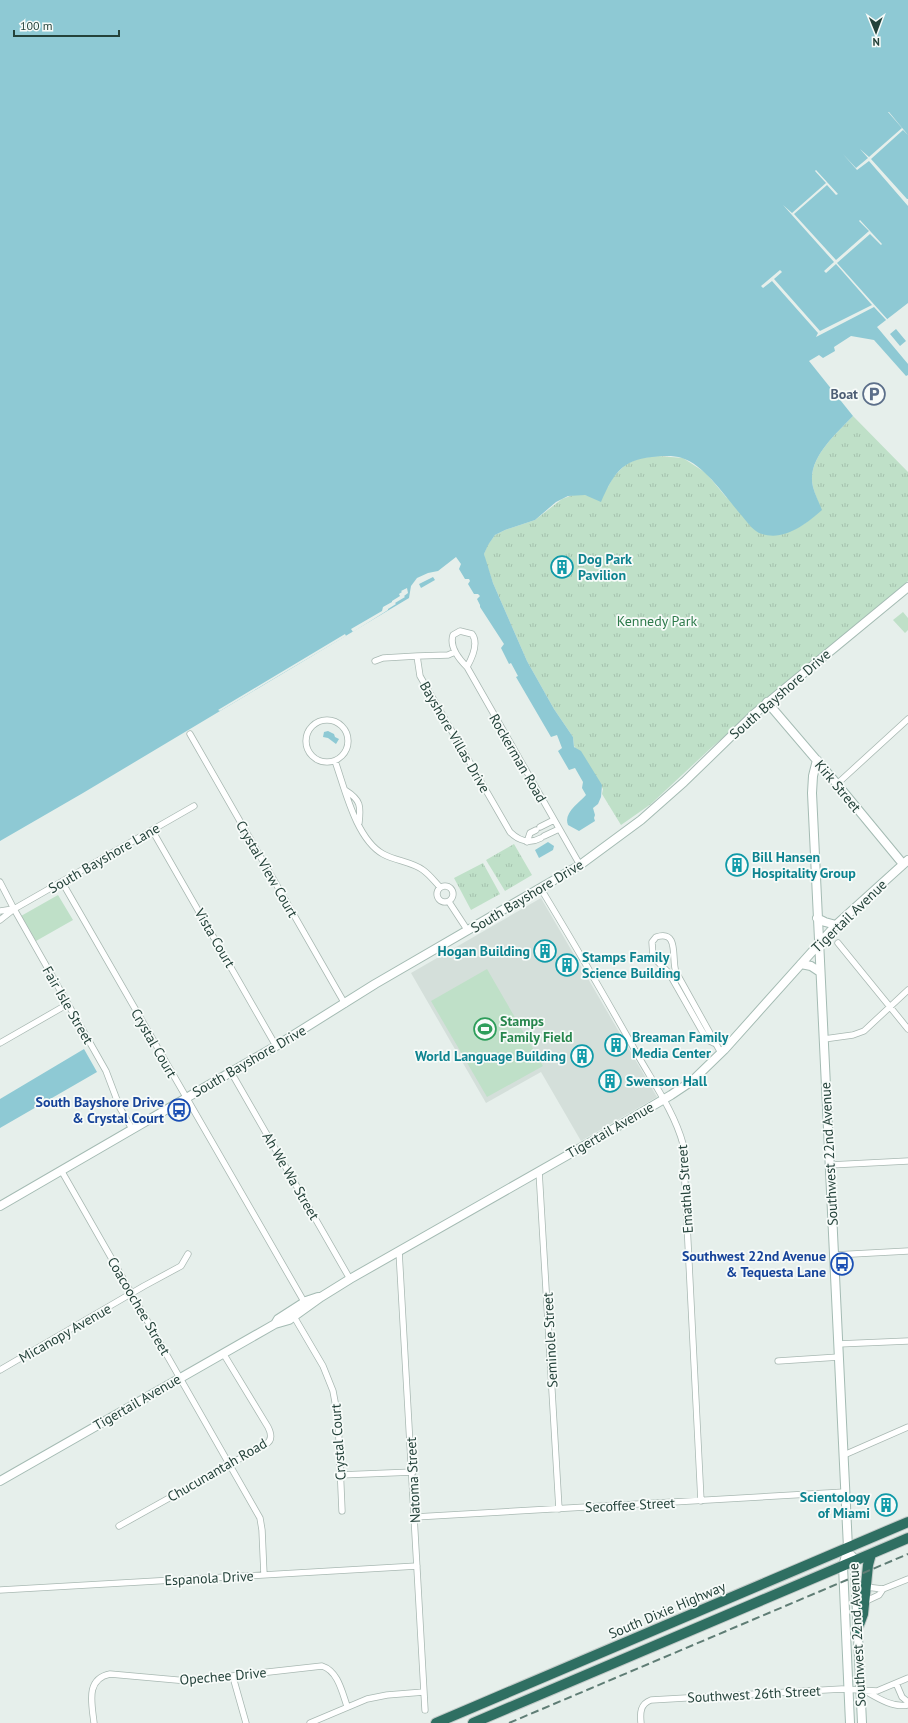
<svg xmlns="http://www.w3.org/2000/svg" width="908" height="1723" font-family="'PT Sans',sans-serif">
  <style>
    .built { fill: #d4dfda }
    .grass { fill: #bfe0c8 }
    .park { fill: url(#park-tufts) }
    .water { fill: #8ec9d4 }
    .pier { fill: #e6efeb }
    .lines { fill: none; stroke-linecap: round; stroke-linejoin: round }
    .street-casing { stroke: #a8b8b2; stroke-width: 7 }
    .secondary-casing { stroke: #a4bbb3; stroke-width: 10 }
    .highway-casing { stroke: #c2cac8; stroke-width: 12 }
    .street { stroke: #fff; stroke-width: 5.5 }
    .secondary { stroke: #fff; stroke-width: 8 }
    .highway { stroke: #2f6f62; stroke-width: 10 }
    .rail { stroke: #5f7d75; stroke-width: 2; stroke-dasharray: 8 4; stroke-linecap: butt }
    .labels { text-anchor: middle; stroke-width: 3.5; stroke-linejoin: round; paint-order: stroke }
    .service-label { font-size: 14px; font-weight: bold; fill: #4e5e75; stroke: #f7fbf9; text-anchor: end }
    .culture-label { font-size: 14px; font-weight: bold; fill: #0d838f; stroke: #f7fbf9; text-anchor: start }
    .park-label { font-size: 14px; fill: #2d7a4b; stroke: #f7fbf9 }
    .street-label { font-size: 14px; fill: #24423a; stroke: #f7fbf9 }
    .leisure-label { font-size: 14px; font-weight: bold; fill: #27864d; stroke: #f7fbf9; text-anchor: start }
    .transit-label { font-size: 14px; font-weight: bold; fill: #164399; stroke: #f7fbf9; text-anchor: end }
  </style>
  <defs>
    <pattern id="park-tufts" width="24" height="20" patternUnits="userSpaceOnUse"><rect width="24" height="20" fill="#bfe0c8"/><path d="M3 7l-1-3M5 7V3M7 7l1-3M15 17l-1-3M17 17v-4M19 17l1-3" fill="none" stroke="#a4c1ad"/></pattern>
  </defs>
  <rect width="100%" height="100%" fill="#e6efeb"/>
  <path class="built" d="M541 898 657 1097 581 1141 541 1072 486 1103 411 973Z"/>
  <path class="grass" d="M903 612 908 618V630L905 633 893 620Z
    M58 895 73 920 36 941 21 916Z
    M487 969 543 1066 487 1097 431 1001Z"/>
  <path class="park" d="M853 416 908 472V581L712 747 651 804 621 825 602 794 603 789 574 746 573 737 554 709 527 661 493 583 485 560 484 554 487 546 495 535 505 530 535 520 562 499 573 495 580 494 590 496 608 487 613 477 626 464 640 458 659 456 683 458 706 473 726 497 778 535C797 530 807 523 821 510 819 503 815 495 813 487 806 459 836 434 853 416Z
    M514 844 532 875 505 891 486 860Z
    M483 863 500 894 471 910 454 878Z"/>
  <path class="water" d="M0 0H908V303L877 327 908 364V375L906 376 874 340 851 336 834 347 835 351 823 358 819 355 809 361 853 416C836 434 806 459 813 487 815 495 819 502 822 510 806 524 785 541 762 534 754 532 748 523 742 516 727 499 705 465 682 458 673 455 661 456 652 457 621 460 613 475 601 502L585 495 568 496 556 502 535 520 505 530 495 535 488 545 484 554 493 583 527 661 554 709 573 737 574 747 581 751 602 785 601 797 598 804 593 808 595 815 594 818 595 821 579 831 568 825C563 813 579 803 586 795L582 788 583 782 575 768 569 770 558 751 562 748 557 735 551 737 516 677 518 676 511 663 509 664 501 648 504 644 480 607V605L477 599 480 596 478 594H474L468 584 470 581 469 579H465L459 569 461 564 456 557 438 571 428 573 417 578 411 586 409 598 83 793 0 841Z
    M896 329 906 341 900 346 890 334Z
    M433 577 435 580 421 588 419 584Z
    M328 731 334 734 335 737 339 739 336 744 328 738 323 737 324 732Z
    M548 842 554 846 553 850 539 858 535 850Z
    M84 1049 97 1072 0 1128V1099Z"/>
  <path class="pier" d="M888 112H889L908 135 903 130 871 159 907 199H908V206L869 161 857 170 843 154 856 168 868 158 860 149 869 157 902 128Z
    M816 170 838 194 836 195 827 185 794 214 836 260 869 231 859 221 860 220 882 244 881 245 870 234 837 263 888 320 887 321 874 307 816 337 818 333 772 281 763 288 761 286 780 270 782 272 774 279 820 331 872 305 836 264 826 273 824 271 834 262 783 205 792 213 826 183 815 171Z
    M407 588 408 593 404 596 405 597 395 603 396 604 388 609V610L353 632 351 629 382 611 383 607 392 602V601L400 596 399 594 402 592 401 591Z
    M345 634 346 636 285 672 220 711 218 710Z"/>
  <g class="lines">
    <g class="street-casing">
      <path id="street" d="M455 652 448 655 417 656 420 676 510 832C519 841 530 844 541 838
        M375 661 383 658 417 656
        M467 667C472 658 479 643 472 634L460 631 453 635C449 647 459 659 467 667L580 865
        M306 741a21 21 0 1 1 42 0a21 21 0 1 1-42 0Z
        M190 734 345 1004
        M335 761C345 789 356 839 383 854 396 861 412 862 423 870 430 875 435 882 440 887
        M837 784 908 719
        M345 790C361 800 361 806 359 823
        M540 827 554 820
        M152 830 276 1046
        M544 836 559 829
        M527 842 530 833 536 830
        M0 882 14 909 106 1071 120 1108 132 1129
        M62 882 306 1305
        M437 894a8 8 0 1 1 16 0a8 8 0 1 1-16 0Z
        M541 889C574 943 605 997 636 1052 652 1081 674 1111 683 1144L701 1501
        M449 902 468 931
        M0 911 13 909
        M0 920 14 909 194 806
        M838 943 908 1029
        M824 1039 853 1035 864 1031 908 990
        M0 1043 68 1004
        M714 1043 708 1040 702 1031 669 973 653 957 652 942 656 937C680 929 671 960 676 972L721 1053
        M231 1072 350 1279
        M830 1165 908 1161
        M61 1170 260 1518 262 1530 264 1575
        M539 1171 559 1509
        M399 1251 425 1710
        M834 1255 908 1251
        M293 1315 323 1366 333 1391 338 1418 342 1511
        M838 1344 908 1341
        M778 1361 839 1357
        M0 1370 144 1286 181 1266 188 1254
        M844 1455 908 1427
        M340 1475 413 1472
        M415 1517 845 1492
        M119 1526 266 1444C273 1440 271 1433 268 1427L223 1353
        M866 1587 883 1589 908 1579
        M0 1590 417 1566
        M864 1602 879 1595 883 1589
        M233 1677 246 1723
        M896 1683 902 1697 908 1702
        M867 1692C879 1699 894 1708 908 1705
        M94 1723C92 1704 85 1679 110 1674L188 1681 322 1666C338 1671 342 1692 347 1706
        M310 1723 367 1699 387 1695 424 1692
        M641 1723C640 1713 640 1704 651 1700L842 1689 877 1691 908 1678"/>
    </g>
    <g class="secondary-casing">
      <path id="secondary" d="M767 702 837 784 903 864
        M817 760 813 776 812 793 848 1548 843 1566 850 1723
        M817 918 825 922 836 925
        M801 964 811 966 820 972
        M0 1206 276 1046 375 984 580 865 641 820 684 782 754 714 908 587
        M275 1324 289 1320 321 1297 350 1279 610 1131 671 1095 692 1081 724 1050 836 925 908 860
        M0 1481 275 1324 278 1319 306 1301 318 1297
        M852 1556 855 1561V1570L862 1723"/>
    </g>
    <g class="highway-casing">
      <path id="highway" d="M857 1630 863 1614 868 1565 871 1554
        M436 1723 908 1522
        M473 1723 908 1538"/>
    </g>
    <use href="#street" class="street"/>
    <use href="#secondary" class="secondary"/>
    <use href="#highway" class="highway"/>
    <path class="rail" d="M509 1723 908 1554"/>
  </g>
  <defs>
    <g id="parking-ring" transform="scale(1.15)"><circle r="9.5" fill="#f7fbf9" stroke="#5c6f8a" stroke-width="1.5"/><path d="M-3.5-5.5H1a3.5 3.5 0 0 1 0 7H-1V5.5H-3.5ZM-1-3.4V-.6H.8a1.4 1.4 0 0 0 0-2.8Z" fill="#5c6f8a"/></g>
    <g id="building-ring" transform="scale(1.15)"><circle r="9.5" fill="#f7fbf9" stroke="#0f9aa8" stroke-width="1.5"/><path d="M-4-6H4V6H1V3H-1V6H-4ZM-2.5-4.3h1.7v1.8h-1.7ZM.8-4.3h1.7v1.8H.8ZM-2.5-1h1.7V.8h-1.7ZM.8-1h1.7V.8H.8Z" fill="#0f9aa8"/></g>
    <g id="stadium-ring" transform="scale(1.15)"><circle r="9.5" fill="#f7fbf9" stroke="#2e9e5b" stroke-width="1.5"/><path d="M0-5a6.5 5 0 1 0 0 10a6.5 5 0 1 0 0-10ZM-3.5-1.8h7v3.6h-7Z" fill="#2e9e5b"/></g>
    <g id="bus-ring" transform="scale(1.15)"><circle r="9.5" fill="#f7fbf9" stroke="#1a4fb4" stroke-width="1.5"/><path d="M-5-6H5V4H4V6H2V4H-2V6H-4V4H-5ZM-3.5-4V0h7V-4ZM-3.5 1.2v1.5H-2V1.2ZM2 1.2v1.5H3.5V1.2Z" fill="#1a4fb4"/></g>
  </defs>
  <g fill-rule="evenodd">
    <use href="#parking-ring" x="874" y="394"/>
    <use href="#building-ring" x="562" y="567"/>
    <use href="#building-ring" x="737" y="865"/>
    <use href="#building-ring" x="545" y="951"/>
    <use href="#building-ring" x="567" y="965"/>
    <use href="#stadium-ring" x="485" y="1029"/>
    <use href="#building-ring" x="616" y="1045"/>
    <use href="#building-ring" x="582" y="1056"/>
    <use href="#building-ring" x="610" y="1081"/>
    <use href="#bus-ring" x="179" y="1110"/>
    <use href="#bus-ring" x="842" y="1264"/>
    <use href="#building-ring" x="886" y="1505"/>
  </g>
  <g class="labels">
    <g class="service-label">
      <text x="858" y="399">Boat</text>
    </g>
    <g class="culture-label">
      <text x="578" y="564">Dog Park<tspan x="578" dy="16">Pavilion</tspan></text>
      <text x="752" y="862">Bill Hansen<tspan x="752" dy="16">Hospitality Group</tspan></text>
      <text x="530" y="956" text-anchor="end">Hogan Building</text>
      <text x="582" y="962">Stamps Family<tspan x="582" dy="16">Science Building</tspan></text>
      <text x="632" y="1042">Breaman Family<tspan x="632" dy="16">Media Center</tspan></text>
      <text x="566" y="1061" text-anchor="end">World Language Building</text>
      <text x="626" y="1086">Swenson Hall</text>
      <text x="870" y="1502" text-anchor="end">Scientology<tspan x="870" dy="16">of Miami</tspan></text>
    </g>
    <g class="park-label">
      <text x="657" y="626">Kennedy Park</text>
    </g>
    <g class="street-label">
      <text transform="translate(780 694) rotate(-41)" y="5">South Bayshore Drive</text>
      <text transform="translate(455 737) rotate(60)" y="5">Bayshore Villas Drive</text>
      <text transform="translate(518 758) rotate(60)" y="5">Rockerman Road</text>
      <text transform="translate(838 786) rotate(50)" y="5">Kirk Street</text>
      <text transform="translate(104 858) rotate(-30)" y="5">South Bayshore Lane</text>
      <text transform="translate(267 869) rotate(60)" y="5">Crystal View Court</text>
      <text transform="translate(527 896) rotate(-31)" y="5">South Bayshore Drive</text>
      <text transform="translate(849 916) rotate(-44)" y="5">Tigertail Avenue</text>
      <text transform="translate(215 938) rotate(60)" y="5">Vista Court</text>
      <text transform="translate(68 1005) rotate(60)" y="5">Fair Isle Street</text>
      <text transform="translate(154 1043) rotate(60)" y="5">Crystal Court</text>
      <text transform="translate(249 1061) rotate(-30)" y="5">South Bayshore Drive</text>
      <text transform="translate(610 1130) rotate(-30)" y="5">Tigertail Avenue</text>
      <text transform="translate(829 1154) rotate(-93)" y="5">Southwest 22nd Avenue</text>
      <text transform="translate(291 1176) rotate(60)" y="5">Ah We Wa Street</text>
      <text transform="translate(685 1189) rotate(-94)" y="5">Emathla Street</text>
      <text transform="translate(139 1306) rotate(60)" y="5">Coacoochee Street</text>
      <text transform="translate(65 1333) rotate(-30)" y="5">Micanopy Avenue</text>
      <text transform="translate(550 1340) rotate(-93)" y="5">Seminole Street</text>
      <text transform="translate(137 1402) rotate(-30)" y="5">Tigertail Avenue</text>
      <text transform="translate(338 1442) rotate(-94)" y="5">Crystal Court</text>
      <text transform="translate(217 1470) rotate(-30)" y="5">Chucunantah Road</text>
      <text transform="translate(413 1480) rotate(-93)" y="5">Natoma Street</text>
      <text transform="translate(630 1505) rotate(-3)" y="5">Secoffee Street</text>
      <text transform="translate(209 1578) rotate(-3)" y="5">Espanola Drive</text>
      <text transform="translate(667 1610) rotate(-23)" y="5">South Dixie Highway</text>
      <text transform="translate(857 1635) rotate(-93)" y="5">Southwest 22nd Avenue</text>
      <text transform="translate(223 1676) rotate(-5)" y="5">Opechee Drive</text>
      <text transform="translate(754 1694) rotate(-3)" y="5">Southwest 26th Street</text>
    </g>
    <g class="leisure-label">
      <text x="500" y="1026">Stamps<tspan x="500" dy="16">Family Field</tspan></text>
    </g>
    <g class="transit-label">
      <text x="164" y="1107">South Bayshore Drive<tspan x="164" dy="16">&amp; Crystal Court</tspan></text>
      <text x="826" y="1261">Southwest 22nd Avenue<tspan x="826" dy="16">&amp; Tequesta Lane</tspan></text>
    </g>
  </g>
  <g transform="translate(876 32) rotate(179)" stroke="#f7fbf9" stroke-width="3" paint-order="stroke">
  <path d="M0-3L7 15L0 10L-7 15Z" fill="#24423a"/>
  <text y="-6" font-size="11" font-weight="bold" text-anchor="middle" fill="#24423a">N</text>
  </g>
  <path d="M14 30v6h105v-6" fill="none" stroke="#24423a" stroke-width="2"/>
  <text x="20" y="30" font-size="12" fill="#24423a" stroke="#f7fbf9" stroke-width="3" paint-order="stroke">100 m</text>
</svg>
